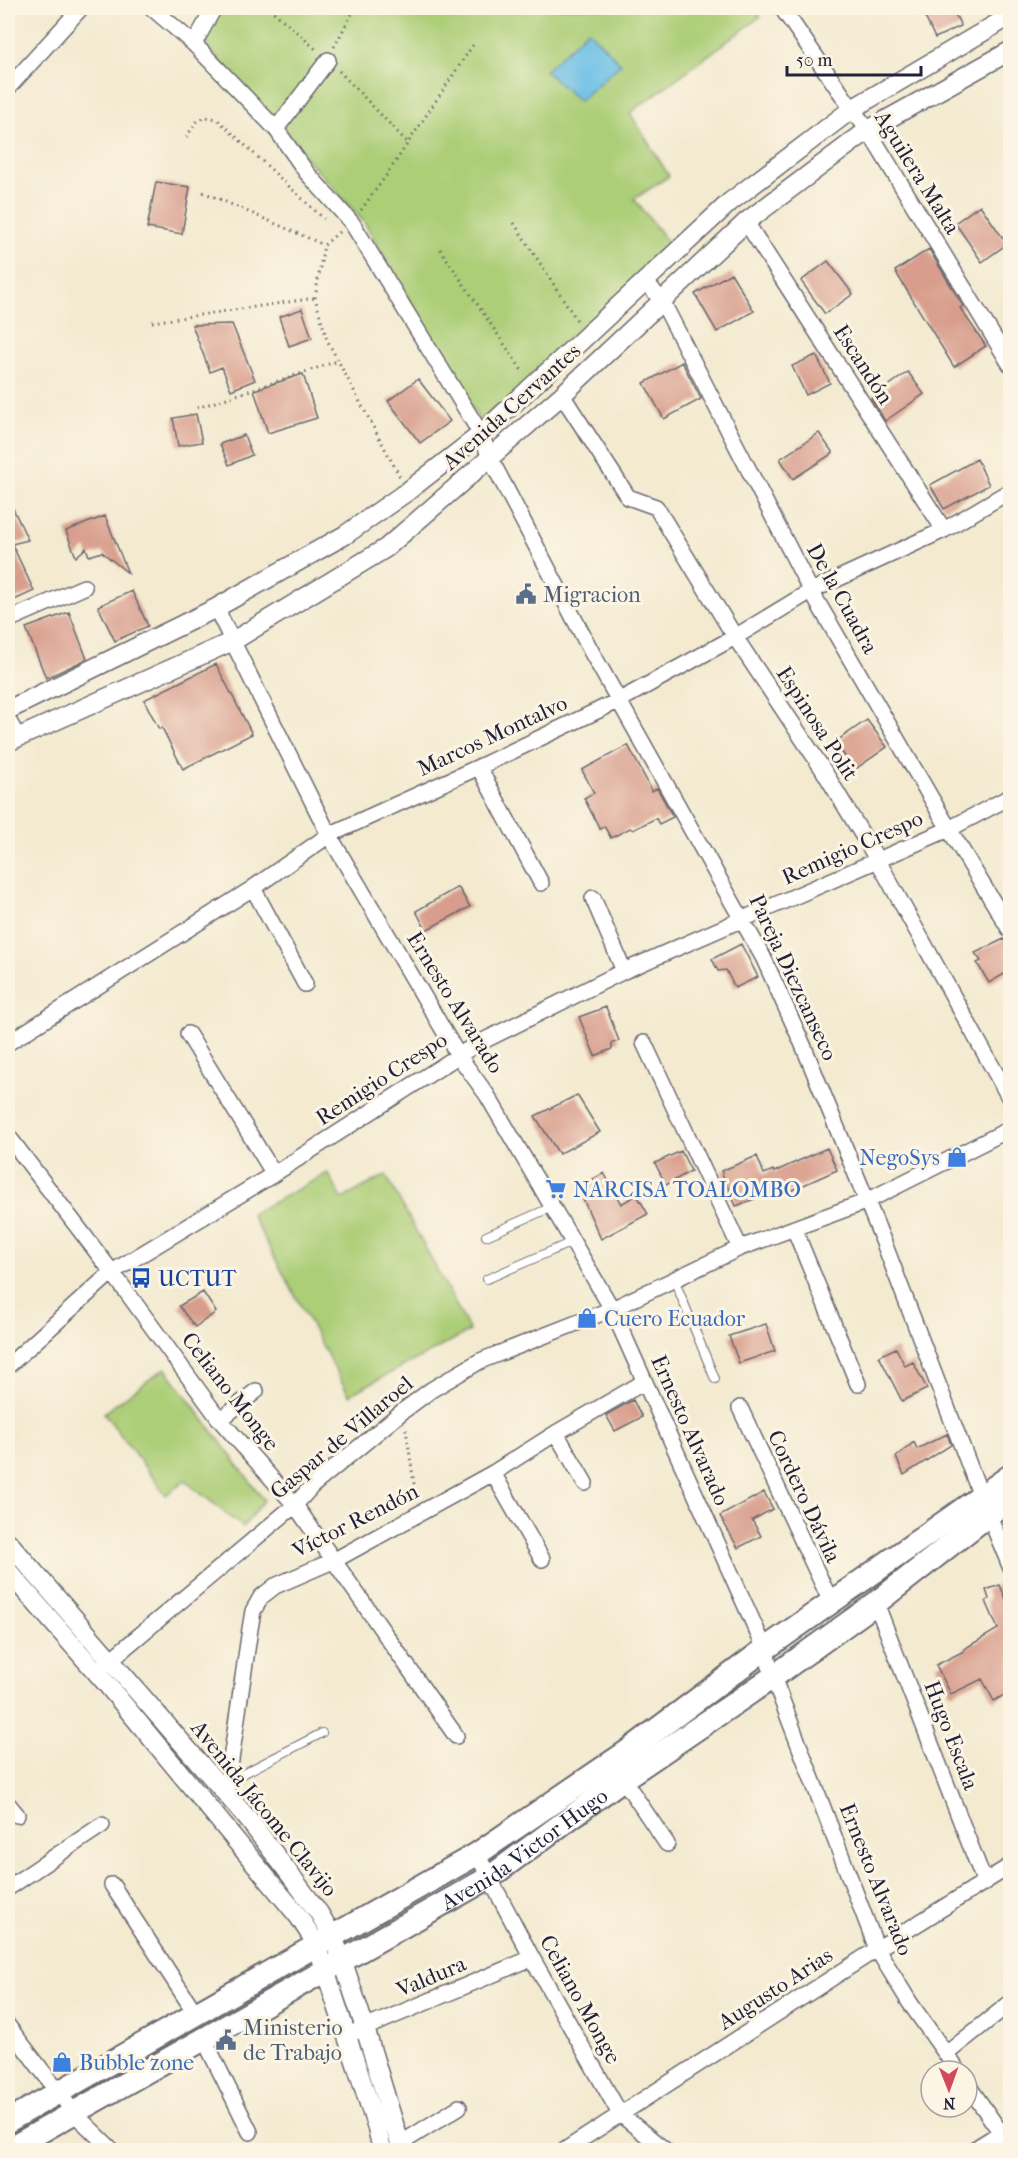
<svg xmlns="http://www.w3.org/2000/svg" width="1018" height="2158" font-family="'IM FELL French Canon',serif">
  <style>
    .green { fill: #acce77; stroke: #677859; stroke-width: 1.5 }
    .water { fill: #69bee6; stroke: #467090; stroke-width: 1.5 }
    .building { fill: #d89d8c }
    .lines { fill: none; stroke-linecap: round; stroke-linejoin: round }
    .service-casing { stroke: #6b686f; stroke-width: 10 }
    .minor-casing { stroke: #6b686f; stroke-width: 18 }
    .tertiary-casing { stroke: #6b686f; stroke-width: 21 }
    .primary-casing { stroke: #6b686f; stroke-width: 26 }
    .path { stroke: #6b686f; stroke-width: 3; stroke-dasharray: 1.5 4.5; stroke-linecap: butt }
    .service { stroke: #fff; stroke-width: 8 }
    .minor { stroke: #fff; stroke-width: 15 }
    .tertiary { stroke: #fff; stroke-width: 18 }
    .primary { stroke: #fff; stroke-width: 22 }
    .labels { text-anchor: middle; stroke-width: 6; stroke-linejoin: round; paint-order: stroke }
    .street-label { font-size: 22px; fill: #22223b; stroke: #fcf5e5 }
    .service-label { font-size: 22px; fill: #4e5e75; stroke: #fcf5e5; text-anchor: start }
    .shop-label { font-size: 22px; fill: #366cbe; stroke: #fcf5e5; text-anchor: start }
    .transit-label { font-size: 22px; fill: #164399; stroke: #fcf5e5; text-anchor: start }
  </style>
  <rect width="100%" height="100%" fill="#fcf5e5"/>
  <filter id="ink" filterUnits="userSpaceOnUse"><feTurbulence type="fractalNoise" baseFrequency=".0167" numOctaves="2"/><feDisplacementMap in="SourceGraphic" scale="12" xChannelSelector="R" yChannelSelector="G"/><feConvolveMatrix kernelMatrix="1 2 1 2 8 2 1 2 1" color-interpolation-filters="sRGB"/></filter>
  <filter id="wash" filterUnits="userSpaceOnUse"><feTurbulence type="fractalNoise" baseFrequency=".008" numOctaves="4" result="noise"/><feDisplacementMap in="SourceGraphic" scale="24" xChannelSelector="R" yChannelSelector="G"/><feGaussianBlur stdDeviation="1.35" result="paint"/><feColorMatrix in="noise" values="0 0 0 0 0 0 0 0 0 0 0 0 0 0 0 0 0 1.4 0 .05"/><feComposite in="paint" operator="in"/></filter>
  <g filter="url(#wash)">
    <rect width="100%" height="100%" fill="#f3ead0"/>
    <path class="green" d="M215 8H754L760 17 630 113 669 176 634 199 671 246 482 425 364 222 202 42Z
      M328 1173 342 1199 386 1175 470 1331 349 1395 251 1214Z
      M165 1368 264 1500 243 1527 185 1481 166 1495 104 1413Z"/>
    <path class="water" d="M588 30 621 64 579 101 545 71Z"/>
    <g id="blocks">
      <path class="building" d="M940 8H952L961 26 935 38 924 15Z
        M156 182 190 187 182 234 147 228Z
        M980 205 1007 244 982 262 955 223Z
        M929 249 963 306 960 308 986 346 954 367 895 271Z
        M828 261 853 294 825 314 801 281Z
        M731 273 754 311 717 332 695 294Z
        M302 309 312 338 289 346 279 317Z
        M232 324 255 380 231 390 222 367 210 372 192 325Z
        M816 355 830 383 806 395 792 366Z
        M682 362 701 399 664 419 644 383Z
        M908 372 924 394 885 421 871 398Z
        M303 374 317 418 268 433 254 390Z
        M418 379 450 421 420 443 388 401Z
        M196 414 202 442 178 446 173 418Z
        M819 433 833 453 793 479 780 459Z
        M244 435 252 455 229 465 220 444Z
        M977 459 989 485 944 509 930 485Z
        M8 498 28 540 12 544 34 591 8 603Z
        M105 516 128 573 102 552 89 556 86 548 76 557 66 531Z
        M132 591 148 626 115 641 98 606Z
        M69 612 87 659 46 678 26 628Z
        M216 664 252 734 183 769 162 728 159 729 144 700Z
        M867 720 887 747 854 770 835 742Z
        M628 745 652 791 657 788 673 817 659 824 656 818 633 830 630 828 611 838 604 826 600 829 584 798 594 793 582 770Z
        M458 887 470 907 426 930 416 911Z
        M1004 939 1011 948V970L989 983 977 963 981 961 975 953Z
        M741 944 758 977 735 988 726 970 718 971 712 959Z
        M606 1007 619 1041 612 1043V1049L595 1056 579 1017Z
        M577 1095 600 1132 559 1154 535 1116Z
        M827 1148 837 1170 788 1192 785 1187 736 1206 721 1171 757 1156 764 1174 773 1170 774 1172Z
        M681 1151 691 1171 666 1185 655 1163Z
        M604 1173 621 1204 637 1195 648 1214 601 1239 578 1188Z
        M203 1292 216 1312 195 1327 179 1306Z
        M766 1324 775 1351 739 1363 729 1336Z
        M896 1348 905 1366 913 1362 927 1389 902 1401 879 1356Z
        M633 1400 642 1417 615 1431 606 1415Z
        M947 1434 951 1445 904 1475 896 1457 914 1442 917 1449Z
        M764 1492 773 1509 752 1520 761 1536 738 1548 720 1516Z
        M1000 1585 1011 1611V1691L994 1701 982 1679 951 1694 936 1665 964 1651V1649L998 1629 986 1601 989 1599 986 1590Z"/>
    </g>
  </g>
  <g filter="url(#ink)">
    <use href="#blocks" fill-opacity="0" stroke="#6b686f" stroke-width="1.5"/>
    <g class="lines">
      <g class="service-casing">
        <path id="service" d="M486 1236 552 1207
          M487 1279 572 1242
          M674 1279 715 1379
          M229 1781 322 1733"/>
      </g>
      <g class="minor-casing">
        <path id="minor" d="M152 8 194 44 276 129
          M782 8 852 109 868 130 1010 364
          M194 44 214 8
          M328 60 276 129 307 173 352 223 481 434 490 458 591 651 763 957 803 1045 884 1243 981 1496 1010 1566
          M8 88 81 8
          M746 222 944 530
          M646 282 662 301 811 591 949 829 1010 930
          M562 395 628 497 656 507 735 637 822 768 877 859 1010 1099
          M216 608 329 835 458 1055 487 1095 612 1309 765 1649 773 1677 877 1949 910 2003 958 2071
          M8 620 84 587
          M8 720 18 737
          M481 766 483 775 541 883
          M253 888 305 984
          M593 898 624 971
          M188 1034 274 1174
          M8 1043 253 888 329 835 481 766 620 700 735 637 811 591 944 530 1010 491
          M644 1043 740 1248
          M8 1136 112 1272 220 1420 295 1505 456 1736
          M794 1228 858 1384
          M8 1366 112 1272 274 1174 475 1045 624 971 949 829 1010 797
          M740 1408 831 1602
          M220 1420 256 1391
          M556 1433 585 1483
          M493 1473 542 1559
          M876 1603 985 1883
          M96 1672 295 1505 312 1486 403 1411 431 1390 480 1361 612 1309 740 1248 865 1202 1010 1129
          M623 1779 667 1844
          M226 1794 250 1629 253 1611 261 1597 275 1586 335 1560 493 1473 556 1433 644 1382
          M8 1804 17 1815
          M477 1854 532 1958 620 2114 665 2150
          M112 1885 196 2014
          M8 1888 102 1825
          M8 2026 75 2114 112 2150
          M355 2032 532 1958
          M204 2039 250 2132
          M946 2054 1010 2003
          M967 2084 1010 2146
          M400 2144 459 2107
          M565 2150 877 1949 1010 1866
          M973 2150 1010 2127"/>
      </g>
      <g class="tertiary-casing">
        <path id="tertiary" d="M8 710 216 608 345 535 408 491 481 434 730 202 852 109 1010 16
          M8 742 233 641 386 548 562 395 746 222 868 130 1010 51
          M8 1542 248 1819 319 1913 333 1937 343 1962 365 2028 402 2150
          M8 1571 105 1682 299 1917 317 1945 377 2128 382 2150"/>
      </g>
      <g class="primary-casing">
        <g id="primary">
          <path d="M8 2121 477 1854 628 1751 765 1649 1010 1476"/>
          <path id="s1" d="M8 2150 490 1877 623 1779 773 1677 876 1603 1010 1498"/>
        </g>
      </g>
      <path class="path" d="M269 8 317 50
        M334 47 355 8
        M339 71 407 142
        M186 137 197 122 205 117 217 119 324 219
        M203 192 324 245
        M361 210 388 173 473 45
        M514 223 578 322
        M339 232 324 245 315 298 327 340 400 477
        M440 249 523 372
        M152 322 315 298
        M197 408 338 361
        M406 1429 416 1497"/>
      <use href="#service" class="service"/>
      <use href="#minor" class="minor"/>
      <use href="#tertiary" class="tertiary"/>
      <use href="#primary" class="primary"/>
    </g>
  </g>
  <defs>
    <g id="civic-bare" transform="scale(1.62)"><path d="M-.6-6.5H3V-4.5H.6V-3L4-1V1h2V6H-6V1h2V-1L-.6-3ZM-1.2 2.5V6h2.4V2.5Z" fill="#5c6f8a" stroke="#fcf5e5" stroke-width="2.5" paint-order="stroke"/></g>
    <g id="shop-bare" transform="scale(1.62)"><path d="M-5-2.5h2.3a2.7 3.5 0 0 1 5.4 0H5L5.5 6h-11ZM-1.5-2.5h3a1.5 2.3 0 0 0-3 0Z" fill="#3f7fe0" stroke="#fcf5e5" stroke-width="2.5" paint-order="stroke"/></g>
    <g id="supermarket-bare" transform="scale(1.62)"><path d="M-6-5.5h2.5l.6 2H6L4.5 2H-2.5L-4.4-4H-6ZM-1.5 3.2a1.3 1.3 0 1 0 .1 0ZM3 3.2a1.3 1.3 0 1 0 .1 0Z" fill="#3f7fe0" stroke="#fcf5e5" stroke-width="2.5" paint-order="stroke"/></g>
    <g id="bus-bare" transform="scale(1.62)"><path d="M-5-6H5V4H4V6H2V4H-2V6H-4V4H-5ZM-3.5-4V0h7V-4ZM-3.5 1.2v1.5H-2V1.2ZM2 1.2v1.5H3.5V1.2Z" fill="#1a4fb4" stroke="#fcf5e5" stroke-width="2.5" paint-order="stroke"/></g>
  </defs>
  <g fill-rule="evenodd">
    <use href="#civic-bare" x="526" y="594"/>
    <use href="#shop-bare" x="957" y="1157"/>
    <use href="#supermarket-bare" x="556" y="1189"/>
    <use href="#bus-bare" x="141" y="1278"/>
    <use href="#shop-bare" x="587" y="1318"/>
    <use href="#civic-bare" x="226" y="2040"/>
    <use href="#shop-bare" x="62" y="2062"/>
  </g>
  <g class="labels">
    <g class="street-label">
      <text transform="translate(918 172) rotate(58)" y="8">Aguilera Malta</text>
      <text transform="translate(864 364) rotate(57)" y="8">Escandón</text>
      <text transform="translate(511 406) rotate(-42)" y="8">Avenida Cervantes</text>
      <text transform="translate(843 598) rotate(61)" y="8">De la Cuadra</text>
      <text transform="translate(818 723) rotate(57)" y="8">Espinosa Polit</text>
      <text transform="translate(492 735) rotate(-25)" y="8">Marcos Montalvo</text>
      <text transform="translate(852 847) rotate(-24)" y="8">Remigio Crespo</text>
      <text transform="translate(794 977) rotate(65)" y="8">Pareja Diezcanseco</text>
      <text transform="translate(456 1002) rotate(58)" y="8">Ernesto Alvarado</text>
      <text transform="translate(381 1078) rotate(-33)" y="8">Remigio Crespo</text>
      <text transform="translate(231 1391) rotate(52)" y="8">Celiano Monge</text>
      <text transform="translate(691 1430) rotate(66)" y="8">Ernesto Alvarado</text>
      <text transform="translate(341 1437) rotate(-40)" y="8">Gaspar de Villaroel</text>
      <text transform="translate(805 1496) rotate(65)" y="8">Cordero Dávila</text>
      <text transform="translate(355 1520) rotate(-27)" y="8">Víctor Rendón</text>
      <text transform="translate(952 1735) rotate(69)" y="8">Hugo Escala</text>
      <text transform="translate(265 1808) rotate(51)" y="8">Avenida Jácome Clavijo</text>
      <text dy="8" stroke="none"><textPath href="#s1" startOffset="598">Avenida Victor Hugo</textPath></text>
      <text transform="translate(877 1879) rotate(68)" y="8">Ernesto Alvarado</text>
      <text transform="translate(431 1976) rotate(-23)" y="8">Valdura</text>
      <text transform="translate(775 1988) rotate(-33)" y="8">Augusto Arias</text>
      <text transform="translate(581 1999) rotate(61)" y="8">Celiano Monge</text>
    </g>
    <g class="service-label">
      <text x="543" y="602">Migracion</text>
      <text x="243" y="2035">Ministerio<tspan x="243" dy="25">de Trabajo</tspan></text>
    </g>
    <g class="shop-label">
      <text x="940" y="1165" text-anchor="end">NegoSys</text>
      <text x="573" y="1197">NARCISA TOALOMBO</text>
      <text x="604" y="1326">Cuero Ecuador</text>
      <text x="79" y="2070">Bubble zone</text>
    </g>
    <g class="transit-label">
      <text x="158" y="1286">UCTUT</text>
    </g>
  </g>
  <rect width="1018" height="2158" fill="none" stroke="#fcf5e5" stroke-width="30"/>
  <g transform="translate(949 2089) rotate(179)"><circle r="28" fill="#fcf5e5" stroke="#a5a1a1" stroke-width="1.5"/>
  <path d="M0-4.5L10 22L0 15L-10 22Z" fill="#d1495b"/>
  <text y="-9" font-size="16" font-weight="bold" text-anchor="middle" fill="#22223b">N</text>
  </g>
  <path d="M787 66v9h134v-9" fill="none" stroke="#22223b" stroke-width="3"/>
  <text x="796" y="66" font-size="18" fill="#22223b" stroke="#fcf5e5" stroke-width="4.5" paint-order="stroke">50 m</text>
</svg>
